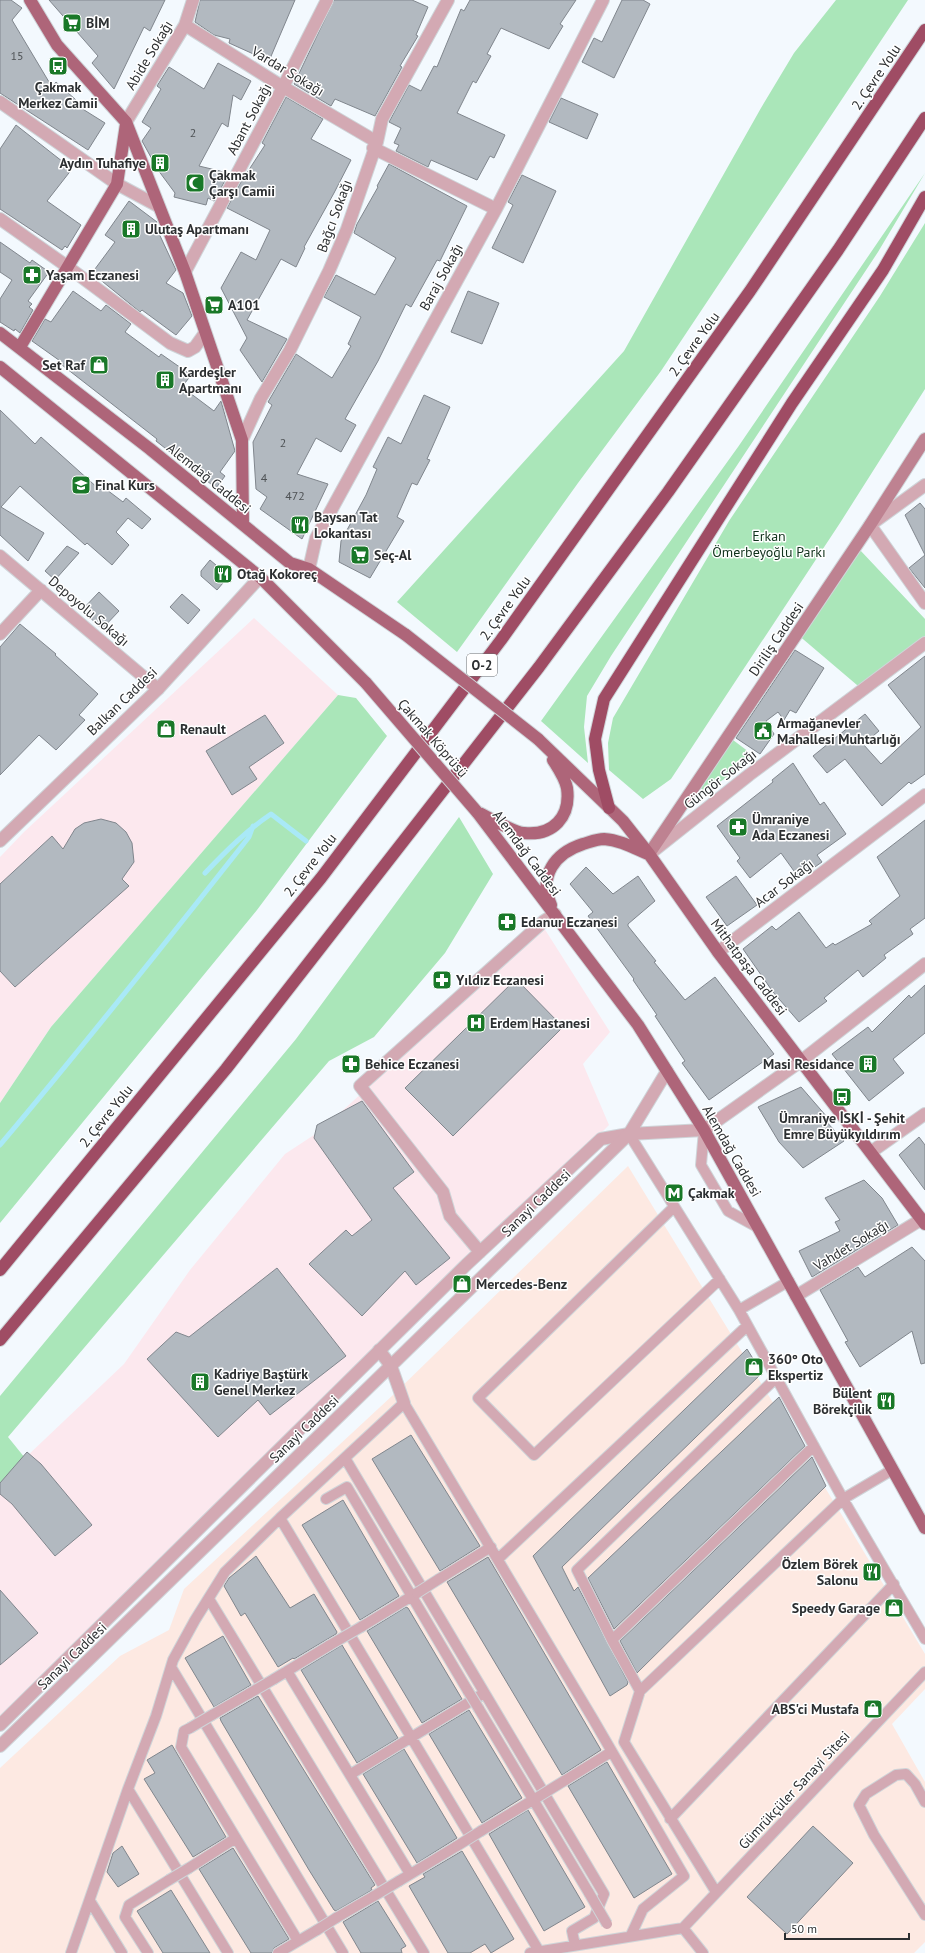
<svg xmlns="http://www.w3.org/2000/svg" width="925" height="1953" font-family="'PT Sans',sans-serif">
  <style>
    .commercial { fill: #fce8ee }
    .industrial { fill: #fde9e2 }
    .green { fill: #aae6b9 }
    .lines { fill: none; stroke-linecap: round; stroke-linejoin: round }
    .stream { stroke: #a9e9f7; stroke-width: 5 }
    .building { fill: #b2b9c0; stroke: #80868d }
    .service-casing { stroke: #cfd5d9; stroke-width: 12 }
    .minor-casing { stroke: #cfd5d9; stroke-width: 14 }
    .tertiary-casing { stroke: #cfd5d9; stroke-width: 14 }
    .secondary-casing { stroke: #cfd5d9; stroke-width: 14 }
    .primary-casing { stroke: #cfd5d9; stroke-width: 14 }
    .motorway-casing { stroke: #cfd5d9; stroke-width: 14 }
    .service { stroke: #d3a9b3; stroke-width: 10 }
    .minor { stroke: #d3a9b3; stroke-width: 12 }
    .tertiary { stroke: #d3a9b3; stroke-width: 12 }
    .secondary { stroke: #be8291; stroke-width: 12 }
    .primary { stroke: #ae6579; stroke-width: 12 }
    .motorway { stroke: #9f4c64; stroke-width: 12 }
    .service-bridge-casing { stroke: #cfd5d9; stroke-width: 12; stroke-linecap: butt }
    .primary-bridge-casing { stroke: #cfd5d9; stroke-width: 14; stroke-linecap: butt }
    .service-bridge { stroke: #d3a9b3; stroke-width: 10 }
    .primary-bridge { stroke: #ae6579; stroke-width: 12 }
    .labels { text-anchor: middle; stroke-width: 3; stroke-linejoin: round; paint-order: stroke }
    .number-label { font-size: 12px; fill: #4e5255 }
    .shield { fill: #fff; stroke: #6b6d6f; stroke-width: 1 }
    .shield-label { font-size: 13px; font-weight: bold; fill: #2c2f31 }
    .poi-label { font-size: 14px; font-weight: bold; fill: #2c2f31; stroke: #fff; text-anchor: start }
    .street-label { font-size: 14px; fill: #2c2f31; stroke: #fff }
    .park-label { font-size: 14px; fill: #10321c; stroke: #fff }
  </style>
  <rect width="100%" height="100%" fill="#f3f9fe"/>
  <path class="commercial" d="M254 618 338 695 51 1027 0 1103V857L24 832Z
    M544 928 610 1032 583 1064 609 1125 376 1361 0 1723V1485L25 1458 124 1364 190 1270 285 1154 320 1131Z"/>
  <path class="industrial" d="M628 1166 843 1517 925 1654V1689L892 1724 925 1782V1942L914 1953H0V1768L120 1656 169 1630 184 1589 393 1395Z"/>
  <path class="green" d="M836 0H908L661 371 578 483 457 652 397 602 624 351 761 108 794 53Z
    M925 173 878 252 611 656 587 696 584 727 588 763 541 721 738 447Z
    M925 223V389L840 523 671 779 643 799 609 770 608 743 613 718 729 521 880 296Z
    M860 550 925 619V643L864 691 797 634Z
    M338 695 356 698 387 736 257 910 0 1223V1103L51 1027Z
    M733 740 757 758 704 792 698 784Z
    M459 817 493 874 445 953 374 1037 329 1061 8 1437 25 1458 0 1485V1396L296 1039Z"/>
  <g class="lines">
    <path class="stream" d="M205 873C226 851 246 831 271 814L306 841
      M0 1145C85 1044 167 941 249 837L253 826"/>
  </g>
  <path class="building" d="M0 0H11L22 8 12 20 52 87 56 82 76 100 73 103 105 123 88 150 0 93Z
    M49 0H165L150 31 144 27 114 89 92 63 98 56Z
    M200 0H295L269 61 229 43 230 39 214 35 195 22Z
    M334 0H412L428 7 416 35 418 36 400 66 402 67 375 116 335 99 331 106 294 84Z
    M470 0H576L560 24 563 26 549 49 501 28 487 54 491 56 476 83 473 81 457 113 505 135 494 158 490 156 477 180 431 160 428 167 396 151 399 145 394 143 401 128 389 122 409 85 421 91 434 66 437 67 461 9 464 11Z
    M622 0H643L650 4 614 78 582 62 594 38 602 42Z
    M218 63 251 81 241 100 233 95 228 127 222 123 199 166 220 171 228 175 214 201 208 198 206 205 174 197 175 193 158 170 142 141 151 128 142 122 161 89 157 86 169 67 204 89Z
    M286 97 323 119 311 139 351 160 334 193 304 247 305 248 296 267 281 259 247 320 287 339 262 382 240 350 247 338 221 288 241 252 256 260 270 230 227 208 241 182 265 145 262 143Z
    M561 98 598 114 587 139 549 122Z
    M16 125 72 169 47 201 81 225 67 248 65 246 62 250 0 209V149Z
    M389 164 467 206 440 261 437 260 411 307 406 304 378 361 345 419 356 425 341 452 316 438 297 474 328 484 302 539 260 509 267 497 256 489 253 442 272 405 268 402 296 354 332 378 351 346 348 344 361 317 324 297 336 275 375 295 396 258 354 233 357 224 378 187 377 186Z
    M522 175 556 191 523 263 492 248 513 205 508 202Z
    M129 201 157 222 155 225 176 270 166 283 183 293 192 316 176 335 142 310 140 312 92 273 115 242 105 235Z
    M0 242 30 263 32 260 49 272 28 301 32 304 29 307 33 310 20 333 15 329 14 331 0 322V299L12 280 0 272Z
    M73 291 101 311 106 305 131 324 125 332 159 357 161 354 191 375 182 387 214 411 221 401 235 451 220 472 225 476 216 488 156 441 157 439 62 365 63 363 32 341 45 319 51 322Z
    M468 291 499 303 482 344 451 332Z
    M424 395 450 407 427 459 430 460 417 485 412 483 397 517 404 521 370 578 339 562 341 541 366 495 377 469 373 467 388 437 401 444Z
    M0 410 35 444 41 437 100 490 103 487 123 502 126 498 151 519 142 529 128 518 116 532 129 545 112 565 87 543 85 545 20 486 1 507 44 533 28 561 0 535Z
    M920 503 925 509V588L909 568 925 555 905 515Z
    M67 546 79 553 55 580 45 571Z
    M210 560 229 576 217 590 201 576V571Z
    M99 592 119 611 102 629 82 610Z
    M182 594 200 610 188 624 170 607Z
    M20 624 56 654 55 655 98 694 79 715 85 720 56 750 39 735 0 775V647Z
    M795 650 824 668 796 713 790 710 784 720 778 712 766 721 774 734 760 754 736 738Z
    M925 656V774L911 784 909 782 882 806 845 759 827 773 813 756 865 714 879 731 863 744 881 764 921 727 888 685Z
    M265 715 284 743 249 767 257 779 232 795 206 751Z
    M793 763 820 805 824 802 846 834 817 855 822 862 799 878 781 853 750 878 737 861 740 858 717 826 773 782 772 780Z
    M101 819 116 823 126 832 132 843 134 862 122 879 129 886 15 987 0 971V884L52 836 63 849 75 829 84 823Z
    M925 820V918L910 929 913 934 884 955 886 958 863 977 858 970 824 998 827 1001 799 1022 773 992 743 949 772 926 776 930 799 912 826 948 833 943 835 945 872 924 869 921 900 896 877 857Z
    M586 867 613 894 638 876 655 901 628 924V926L656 961 654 962 685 1000 715 977 774 1054 709 1100 682 1063 685 1061 655 1016 657 1015 633 980 634 979 588 916 593 912 570 884Z
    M736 876 757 905 727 926 706 897Z
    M516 979 563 1027 453 1136 405 1088Z
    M925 985V1033L893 1059 904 1073 869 1101 832 1054 868 1027 872 1032 909 995 911 998Z
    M801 1087 827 1117 824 1119 844 1141 803 1168 779 1142 758 1107Z
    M362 1101 414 1172 393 1188 450 1258 416 1285 405 1271 362 1316 309 1264 346 1230 352 1236 372 1220 314 1138 317 1125Z
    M919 1137 925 1145V1190L899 1155Z
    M864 1180 882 1198 898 1225 812 1277 799 1251 840 1231 835 1222 840 1220 825 1198Z
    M912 1247 925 1261V1363L921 1364 912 1331 860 1367 845 1342 848 1341 820 1290 858 1267 865 1277Z
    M277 1268 346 1356 270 1415 258 1400 218 1437 147 1359 176 1332 189 1337Z
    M747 1349 762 1373 562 1567 574 1591 578 1587 628 1682 627 1685 610 1696 533 1556Z
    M779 1397 805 1446 614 1629 588 1578Z
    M411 1435 480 1546 440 1571 372 1459Z
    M27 1452 41 1464 92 1525 55 1556 12 1504 0 1494V1483Z
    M812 1457 826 1486 637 1673 620 1641Z
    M343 1500 399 1596 360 1620 302 1525Z
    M256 1556 290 1608 314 1594 337 1632 336 1634 294 1659 293 1658 278 1667 245 1613 241 1616 224 1586 229 1578Z
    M488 1557 601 1750 562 1775 447 1582Z
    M0 1590 38 1633 0 1665Z
    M406 1607 408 1608 462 1699 422 1723 367 1631Z
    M223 1636 251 1685 214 1707 185 1658Z
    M342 1645 398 1738 357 1763 301 1670Z
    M258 1696 375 1885 371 1888 372 1890 336 1911 334 1910 309 1870 221 1721 220 1718Z
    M469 1710 522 1798 482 1823 429 1734Z
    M172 1745 226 1837 193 1857 144 1779 155 1773 147 1760Z
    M404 1749 457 1838 417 1863 363 1774Z
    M607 1762 672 1874 634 1898 568 1786Z
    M528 1810 585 1907 544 1931 489 1834Z
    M813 1826 853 1863 787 1934 747 1897Z
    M122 1846 139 1874 118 1887 107 1872 113 1853Z
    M233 1848 289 1939 274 1948 272 1953H251L199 1869Z
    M462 1851 514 1939 491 1953 485 1944 470 1953H448L409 1886 425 1877 423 1874Z
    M171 1890 210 1953H163L137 1911Z
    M378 1901 406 1946 401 1949 402 1953H361L343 1922Z"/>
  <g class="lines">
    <g class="service-casing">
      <path id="service" d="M704 1130 701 1165 728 1211 759 1228
        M629 1134 739 1310 843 1499 925 1639
        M674 1207 478 1398 534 1455 720 1279
        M739 1310 789 1281
        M345 1458 604 1894 594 1918 572 1931 575 1945
        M326 1499 347 1487 468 1691
        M280 1518 539 1951
        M498 1559 747 1326
        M439 1579 491 1547
        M209 1599 424 1953
        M361 1627 417 1593
        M612 1640 814 1446
        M171 1667 343 1953
        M287 1671 410 1874
        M274 1679 330 1645
        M640 1691 612 1640 577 1570 777 1377
        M479 1709 589 1893
        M212 1715 250 1693
        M190 1728 184 1731 181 1747 298 1941
        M351 1774 481 1695
        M564 1781 611 1752
        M128 1789 228 1953
        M925 1802 915 1784 906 1774 896 1775 866 1794 859 1805 874 1835 925 1915
        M670 1819 894 1584
        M481 1831 538 1797
        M189 1868 236 1838
        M399 1881 457 1846
        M716 1892 624 1742 640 1691 843 1499 892 1470
        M90 1901 122 1953
        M336 1918 374 1896
        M683 1928 925 1672
        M683 1928 703 1953
        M71 1953 128 1789 156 1716 173 1660 195 1620 225 1572 280 1518 404 1403 593 1719 684 1876 643 1909 631 1935
        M148 1953 125 1917 129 1905 169 1880
        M278 1953 317 1930
        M530 1953 683 1928"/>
    </g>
    <g class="minor-casing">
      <path id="minor" d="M185 25 283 87 377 142
        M0 102 117 184 158 206
        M126 122 185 25 193 0
        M373 148 496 209
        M0 219 68 267 170 343 188 351 195 347 205 333
        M185 272 283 87 327 0
        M242 440 261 398 290 350 329 271 347 229 377 142 382 119 448 0
        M925 485 870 525 925 603
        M0 556 158 689
        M309 569 316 538 496 209 603 0
        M0 634 41 590
        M652 852 749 775 925 643
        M718 952 925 795
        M704 1130 801 1061 925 964
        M871 1152 925 1114
        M480 1252 450 1216 443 1192 360 1086 544 921 555 914
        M796 1296 922 1219
        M379 1350 391 1366 404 1403
        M0 1725 466 1265 601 1139 629 1134"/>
    </g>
    <g class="tertiary-casing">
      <path id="tertiary" d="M0 841 158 689 260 577
        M629 1134 704 1130
        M0 1746 629 1134 667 1071"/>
    </g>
    <g class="secondary-casing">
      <path id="secondary" d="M649 854 870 525 925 439"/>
    </g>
    <g class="primary-casing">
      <path id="primary" d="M30 0 57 45 126 122 185 272 242 440 243 524
        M0 333 150 449 290 563 309 569 406 635
        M20 347 117 184 126 124
        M0 367 260 577 366 683
        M538 739 623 821 649 854 718 952 925 1224
        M477 812 638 1025 704 1130 925 1528
        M479 813C488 817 515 833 524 833 553 836 571 817 567 788 565 778 558 768 553 760
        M551 905C538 876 555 853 583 844 590 842 597 839 604 839 620 840 634 848 648 854"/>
    </g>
    <g class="motorway-casing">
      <path id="motorway" d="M609 808 599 770 595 739 604 699 792 403 883 270 925 197
        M0 1270 321 878 501 640 750 291 925 30
        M0 1340 226 1069 539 667 668 492 838 250 925 118"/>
    </g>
    <use href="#service" class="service"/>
    <use href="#minor" class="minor"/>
    <use href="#tertiary" class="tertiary"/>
    <use href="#secondary" class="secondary"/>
    <use href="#primary" class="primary"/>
    <use href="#motorway" class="motorway"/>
    <g class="service-bridge-casing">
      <path id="service-bridge" d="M417 1593 439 1579
        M330 1645 361 1627
        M468 1691 479 1709
        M250 1693 274 1679
        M190 1728 212 1715
        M538 1797 564 1781
        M457 1846 481 1831
        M169 1880 189 1868
        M589 1893 607 1924
        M374 1896 399 1881
        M317 1930 336 1918"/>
    </g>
    <g class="primary-bridge-casing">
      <path id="primary-bridge" d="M406 635 538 739
        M366 683 477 812"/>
    </g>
    <use href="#service-bridge" class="service-bridge"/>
    <use href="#primary-bridge" class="primary-bridge"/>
  </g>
  <defs>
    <g id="supermarket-square" transform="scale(1)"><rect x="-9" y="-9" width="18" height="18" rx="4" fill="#197828" stroke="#fff"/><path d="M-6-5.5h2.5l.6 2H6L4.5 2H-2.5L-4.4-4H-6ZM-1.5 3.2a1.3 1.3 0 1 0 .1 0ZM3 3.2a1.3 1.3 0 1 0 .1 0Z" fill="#fff"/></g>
    <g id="bus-square" transform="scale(1)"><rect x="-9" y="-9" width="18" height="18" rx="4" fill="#197828" stroke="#fff"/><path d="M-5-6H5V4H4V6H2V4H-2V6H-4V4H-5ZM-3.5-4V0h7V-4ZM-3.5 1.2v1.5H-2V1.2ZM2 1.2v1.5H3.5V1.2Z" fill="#fff"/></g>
    <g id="building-square" transform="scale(1)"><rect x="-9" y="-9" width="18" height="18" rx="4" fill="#197828" stroke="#fff"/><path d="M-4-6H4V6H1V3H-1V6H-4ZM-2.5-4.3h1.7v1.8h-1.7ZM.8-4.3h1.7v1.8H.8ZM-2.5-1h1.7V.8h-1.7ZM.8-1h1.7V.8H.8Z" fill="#fff"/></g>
    <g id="mosque-square" transform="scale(1)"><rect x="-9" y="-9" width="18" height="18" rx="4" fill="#197828" stroke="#fff"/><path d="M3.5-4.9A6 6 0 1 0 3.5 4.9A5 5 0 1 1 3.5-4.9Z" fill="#fff"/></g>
    <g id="pharmacy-square" transform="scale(1)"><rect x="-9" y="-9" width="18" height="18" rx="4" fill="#197828" stroke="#fff"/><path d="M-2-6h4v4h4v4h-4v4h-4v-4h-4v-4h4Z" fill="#fff"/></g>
    <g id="shop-square" transform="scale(1)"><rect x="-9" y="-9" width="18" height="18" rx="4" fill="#197828" stroke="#fff"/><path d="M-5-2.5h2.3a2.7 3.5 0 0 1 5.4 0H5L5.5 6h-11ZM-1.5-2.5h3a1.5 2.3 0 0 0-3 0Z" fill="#fff"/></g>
    <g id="school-square" transform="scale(1)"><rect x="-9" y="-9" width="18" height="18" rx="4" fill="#197828" stroke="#fff"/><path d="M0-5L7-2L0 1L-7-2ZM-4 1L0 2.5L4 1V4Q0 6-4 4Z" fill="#fff"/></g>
    <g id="restaurant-square" transform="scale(1)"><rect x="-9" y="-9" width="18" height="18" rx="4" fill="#197828" stroke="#fff"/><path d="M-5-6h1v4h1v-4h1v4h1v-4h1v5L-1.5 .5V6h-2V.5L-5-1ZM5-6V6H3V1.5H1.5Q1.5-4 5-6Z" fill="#fff"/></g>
    <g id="civic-square" transform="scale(1)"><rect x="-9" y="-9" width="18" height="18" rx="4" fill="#197828" stroke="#fff"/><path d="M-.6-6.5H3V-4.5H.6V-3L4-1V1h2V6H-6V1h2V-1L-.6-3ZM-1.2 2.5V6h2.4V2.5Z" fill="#fff"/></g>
    <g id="hospital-square" transform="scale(1)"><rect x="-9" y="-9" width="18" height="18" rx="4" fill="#197828" stroke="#fff"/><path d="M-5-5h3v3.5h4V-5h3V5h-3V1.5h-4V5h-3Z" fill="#fff"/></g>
    <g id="metro-square" transform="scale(1)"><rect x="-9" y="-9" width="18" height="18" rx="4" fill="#197828" stroke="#fff"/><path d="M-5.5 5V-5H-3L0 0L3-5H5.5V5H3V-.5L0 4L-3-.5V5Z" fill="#fff"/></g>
  </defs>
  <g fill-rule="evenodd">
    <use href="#supermarket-square" x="72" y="23"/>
    <use href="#bus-square" x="58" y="66"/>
    <use href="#building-square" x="160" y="163"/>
    <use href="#mosque-square" x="195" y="183"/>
    <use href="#building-square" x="131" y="229"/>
    <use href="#pharmacy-square" x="32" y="275"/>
    <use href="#supermarket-square" x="214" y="305"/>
    <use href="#shop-square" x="99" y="365"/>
    <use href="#building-square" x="165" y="380"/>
    <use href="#school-square" x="81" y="485"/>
    <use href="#restaurant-square" x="300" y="525"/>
    <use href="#supermarket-square" x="360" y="555"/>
    <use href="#restaurant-square" x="223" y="574"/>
    <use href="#shop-square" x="166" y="729"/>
    <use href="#civic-square" x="763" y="731"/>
    <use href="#pharmacy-square" x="738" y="827"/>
    <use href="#pharmacy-square" x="507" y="922"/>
    <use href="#pharmacy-square" x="442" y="980"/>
    <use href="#hospital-square" x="476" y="1023"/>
    <use href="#pharmacy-square" x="351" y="1064"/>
    <use href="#building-square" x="868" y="1064"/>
    <use href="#bus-square" x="842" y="1097"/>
    <use href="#metro-square" x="674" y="1193"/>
    <use href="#shop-square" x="462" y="1284"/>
    <use href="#shop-square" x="754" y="1367"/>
    <use href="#building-square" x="200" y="1382"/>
    <use href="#restaurant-square" x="886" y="1401"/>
    <use href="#restaurant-square" x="872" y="1572"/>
    <use href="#shop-square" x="894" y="1608"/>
    <use href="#shop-square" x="873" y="1709"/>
  </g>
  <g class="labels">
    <g class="number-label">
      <text x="17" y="60">15</text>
      <text x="193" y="137">2</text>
      <text x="283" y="447">2</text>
      <text x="264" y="482">4</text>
      <text x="295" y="500">472</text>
    </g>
    <rect class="shield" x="467" y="654" width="30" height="22" rx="3"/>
    <g class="shield-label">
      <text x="482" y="670">O-2</text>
    </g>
    <g class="poi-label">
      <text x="86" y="28">BİM</text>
      <text x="58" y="92" text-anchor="middle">Çakmak<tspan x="58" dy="16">Merkez Camii</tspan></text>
      <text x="146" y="168" text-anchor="end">Aydın Tuhafiye</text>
      <text x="209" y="180">Çakmak<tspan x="209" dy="16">Çarşı Camii</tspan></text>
      <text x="145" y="234">Ulutaş Apartmanı</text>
      <text x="46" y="280">Yaşam Eczanesi</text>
      <text x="228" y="310">A101</text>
      <text x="85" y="370" text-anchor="end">Set Raf</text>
      <text x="179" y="377">Kardeşler<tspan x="179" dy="16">Apartmanı</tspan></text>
      <text x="95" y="490">Final Kurs</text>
      <text x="314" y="522">Baysan Tat<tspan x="314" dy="16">Lokantası</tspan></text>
      <text x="374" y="560">Seç-Al</text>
      <text x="237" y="579">Otağ Kokoreç</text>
      <text x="777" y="728">Armağanevler<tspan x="777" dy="16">Mahallesi Muhtarlığı</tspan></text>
      <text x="180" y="734">Renault</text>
      <text x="752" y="824">Ümraniye<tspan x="752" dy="16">Ada Eczanesi</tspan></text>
      <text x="521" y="927">Edanur Eczanesi</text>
      <text x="456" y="985">Yıldız Eczanesi</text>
      <text x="490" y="1028">Erdem Hastanesi</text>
      <text x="365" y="1069">Behice Eczanesi</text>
      <text x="854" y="1069" text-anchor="end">Masi Residance</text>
      <text x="842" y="1123" text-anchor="middle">Ümraniye İSKİ - Şehit<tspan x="842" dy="16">Emre Büyükyıldırım</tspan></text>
      <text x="688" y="1198">Çakmak</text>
      <text x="476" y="1289">Mercedes-Benz</text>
      <text x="768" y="1364">360° Oto<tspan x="768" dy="16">Ekspertiz</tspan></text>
      <text x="214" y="1379">Kadriye Baştürk<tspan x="214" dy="16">Genel Merkez</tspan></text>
      <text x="872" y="1398" text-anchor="end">Bülent<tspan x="872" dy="16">Börekçilik</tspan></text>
      <text x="858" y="1569" text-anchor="end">Özlem Börek<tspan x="858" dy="16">Salonu</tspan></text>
      <text x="880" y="1613" text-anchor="end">Speedy Garage</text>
      <text x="859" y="1714" text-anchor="end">ABS'ci Mustafa</text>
    </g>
    <g class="street-label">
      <text transform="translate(149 55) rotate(-59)" y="5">Abide Sokağı</text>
      <text transform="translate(288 71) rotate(31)" y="5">Vardar Sokağı</text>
      <text transform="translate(876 77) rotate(-56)" y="5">2. Çevre Yolu</text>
      <text transform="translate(249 119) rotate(-62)" y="5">Abant Sokağı</text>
      <text transform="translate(334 216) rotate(-70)" y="5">Bağcı Sokağı</text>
      <text transform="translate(441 277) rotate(-61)" y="5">Baraj Sokağı</text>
      <text transform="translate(694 344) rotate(-54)" y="5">2. Çevre Yolu</text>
      <text transform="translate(209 478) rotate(39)" y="5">Alemdağ Caddesi</text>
      <text transform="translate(505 608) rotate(-54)" y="5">2. Çevre Yolu</text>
      <text transform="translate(89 611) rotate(40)" y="5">Depoyolu Sokağı</text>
      <text transform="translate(776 639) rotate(-56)" y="5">Diriliş Caddesi</text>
      <text transform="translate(122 701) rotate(-44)" y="5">Balkan Caddesi</text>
      <text transform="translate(433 738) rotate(49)" y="5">Çakmak Köprüsü</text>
      <text transform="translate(720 779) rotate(-38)" y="5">Güngör Sokağı</text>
      <text transform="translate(527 853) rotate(53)" y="5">Alemdağ Caddesi</text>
      <text transform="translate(310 865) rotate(-52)" y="5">2. Çevre Yolu</text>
      <text transform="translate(784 883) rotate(-37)" y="5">Acar Sokağı</text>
      <text transform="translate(749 967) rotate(53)" y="5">Mithatpaşa Caddesi</text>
      <text transform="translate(106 1116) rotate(-51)" y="5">2. Çevre Yolu</text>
      <text transform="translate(732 1151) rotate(60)" y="5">Alemdağ Caddesi</text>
      <text transform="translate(536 1203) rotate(-44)" y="5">Sanayi Caddesi</text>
      <text transform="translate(851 1245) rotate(-31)" y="5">Vahdet Sokağı</text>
      <text transform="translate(304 1429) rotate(-44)" y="5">Sanayi Caddesi</text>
      <text transform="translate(72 1656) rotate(-44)" y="5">Sanayi Caddesi</text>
      <text transform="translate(794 1790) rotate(-47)" y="5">Gümrükçüler Sanayi Sitesi</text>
    </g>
    <g class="park-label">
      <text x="769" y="541">Erkan<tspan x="769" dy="16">Ömerbeyoğlu Parkı</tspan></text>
    </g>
  </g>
  <path d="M785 1933v6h124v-6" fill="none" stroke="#2c2f31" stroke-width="2"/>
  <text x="791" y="1933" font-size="12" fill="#2c2f31" stroke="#ffffff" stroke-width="3" paint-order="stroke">50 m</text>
</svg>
